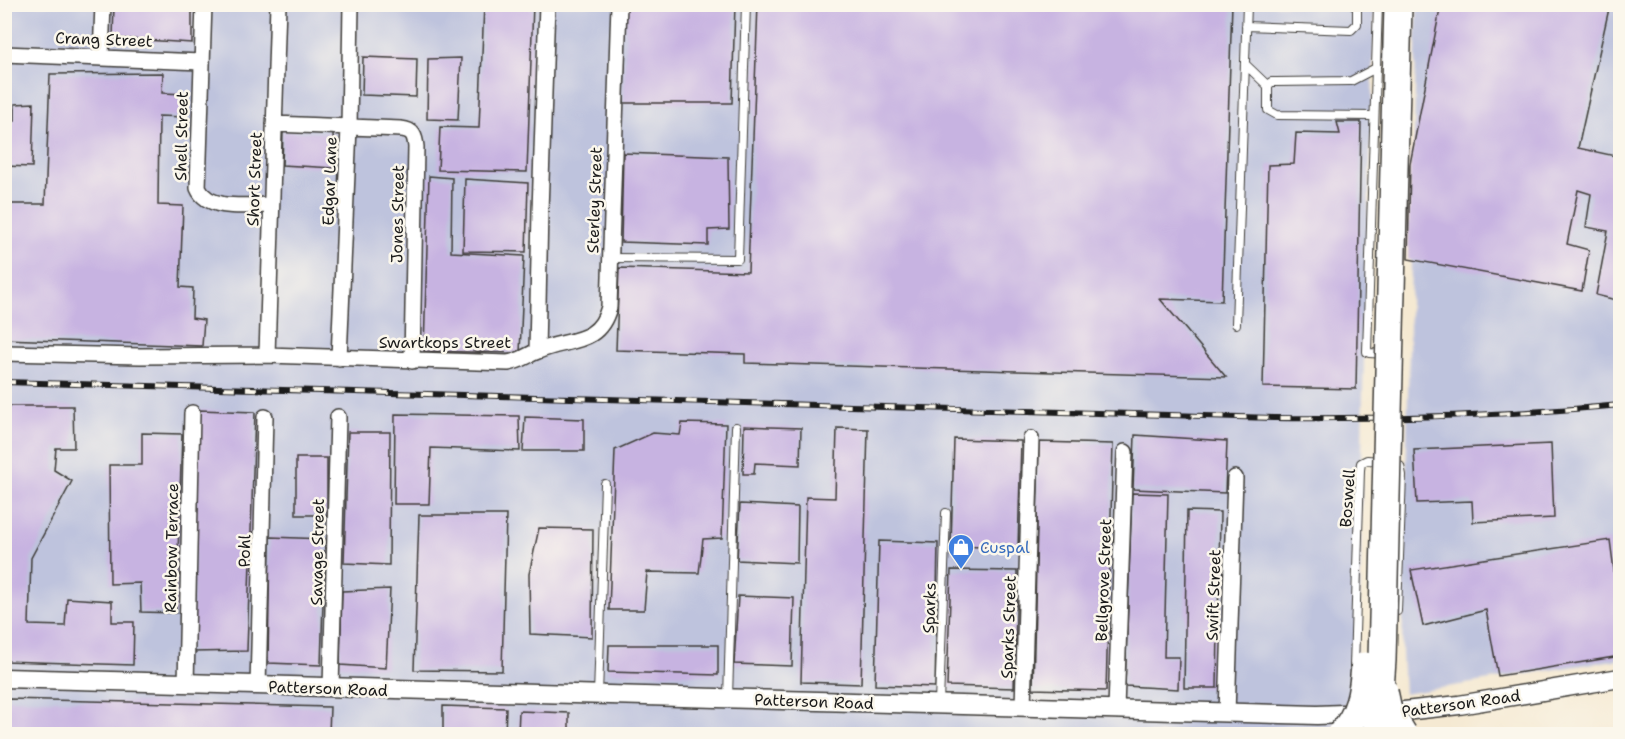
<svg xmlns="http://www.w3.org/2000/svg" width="1625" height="739" font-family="'Shantell Sans',sans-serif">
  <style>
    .industrial { fill: #bec3dd }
    .building { fill: #c7b3e1 }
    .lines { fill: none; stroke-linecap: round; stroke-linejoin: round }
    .service-casing { stroke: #3d3b37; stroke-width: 10 }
    .minor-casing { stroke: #3d3b37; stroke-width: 18 }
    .tertiary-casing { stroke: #3d3b37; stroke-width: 21 }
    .service { stroke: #fff; stroke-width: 8 }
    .minor { stroke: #fff; stroke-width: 15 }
    .tertiary { stroke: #fff; stroke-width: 18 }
    .rail-casing { stroke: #1c1c1c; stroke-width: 6 }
    .rail { stroke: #fbf7ec; stroke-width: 4; stroke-dasharray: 11; stroke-linecap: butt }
    .motorway-bridge-casing { stroke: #3d3b37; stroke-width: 30; stroke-linecap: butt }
    .motorway-bridge { stroke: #fff; stroke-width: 27 }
    .labels { text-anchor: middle; stroke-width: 5; stroke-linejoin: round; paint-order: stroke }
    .street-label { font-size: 16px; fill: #1c1c1c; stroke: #fbf7ec }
    .shop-label { font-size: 16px; fill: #366cbe; stroke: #fbf7ec; text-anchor: start }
  </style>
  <rect width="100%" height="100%" fill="#fbf7ec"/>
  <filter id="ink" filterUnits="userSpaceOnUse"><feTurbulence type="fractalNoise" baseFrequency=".0167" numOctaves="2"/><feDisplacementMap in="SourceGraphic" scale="12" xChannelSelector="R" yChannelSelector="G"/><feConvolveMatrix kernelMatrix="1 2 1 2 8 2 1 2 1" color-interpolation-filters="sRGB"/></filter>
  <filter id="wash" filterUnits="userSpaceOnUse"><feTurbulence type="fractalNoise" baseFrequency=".008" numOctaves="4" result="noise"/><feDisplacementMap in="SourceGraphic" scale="24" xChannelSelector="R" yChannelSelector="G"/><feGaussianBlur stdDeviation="1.35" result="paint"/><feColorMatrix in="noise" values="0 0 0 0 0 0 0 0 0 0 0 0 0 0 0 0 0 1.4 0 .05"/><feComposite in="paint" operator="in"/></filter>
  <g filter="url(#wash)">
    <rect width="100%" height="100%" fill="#f5e9d2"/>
    <path class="industrial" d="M4 5H1375L1363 390 1360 606 1353 691 1328 734H5Z
      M1417 5H1620V659L1404 694 1402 652Z"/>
    <g id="blocks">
      <path class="building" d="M114 4H192V43L113 38Z
        M484 4H533L527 172 438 170 440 127 479 128Z
        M626 4H735L732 103H624Z
        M758 4H1232L1222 301 1160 299 1226 377 745 363V354L616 350 619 268 748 272Z
        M1441 4H1610L1578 148 1620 157V301L1596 295 1608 231 1586 227 1591 194 1578 190 1567 244 1589 250 1582 291 1408 259 1410 164Z
        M363 57 417 59 416 97 362 95Z
        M461 58 458 120 427 119 428 59Z
        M163 73 162 93 186 94 185 117 159 116 158 205 183 206 180 287 193 288 192 318 204 320 202 346 4 339V204H45L50 74Z
        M34 103 32 167 4 166V121H15V104Z
        M1337 122H1361L1356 389 1263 387 1268 165 1294 164 1296 133 1340 134Z
        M283 132 333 133 334 168 282 165Z
        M623 153 728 157 729 229 708 230V245L621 242Z
        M429 176 452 178 451 252 524 256 520 353 424 351Z
        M465 179 528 183 526 252 463 251Z
        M4 406H73L74 448H56L54 470 72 481 31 558 29 625 65 626 67 598 112 601V622H134L133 665 4 661Z
        M199 410 255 412 247 651 192 652Z
        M395 414 519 416 520 451 431 448 429 504H394Z
        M525 417 584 419V451H523Z
        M682 423 726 424 722 538 703 539 699 573 647 572 644 610H609L615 450 653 433 680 435Z
        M744 426 801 428 800 465 755 463 754 474H743Z
        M837 428 868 429 861 684 801 682 806 497 835 498Z
        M348 432H390L389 565 344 563Z
        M142 433 182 434 176 613 141 612 140 583 110 584 109 465H142Z
        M1135 435 1227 441 1225 493 1133 489Z
        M954 439 1021 441 1018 548 951 546Z
        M1039 442 1113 444 1106 691 1033 689Z
        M1551 444 1554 518 1473 522 1472 501 1417 503 1414 450Z
        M296 458H327V515H296Z
        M1132 493 1168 494 1164 657H1179L1178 689 1125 686Z
        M740 504 798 507 797 563 737 560Z
        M1187 511 1220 512 1217 688H1184Z
        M419 515H506L502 671 414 670Z
        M539 528 593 529 592 637 530 634 529 574Z
        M270 537 325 539 321 665 268 663Z
        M1610 540 1620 616V656L1498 676 1486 610 1423 626 1411 570Z
        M879 541 938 543 935 687 875 685Z
        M951 570 1017 571 1014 688 947 686Z
        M390 589 386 668 340 665 342 591Z
        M738 596 794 598 792 666 734 664Z
        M609 645H718V675L608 672Z
        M8 699 330 707 329 734H4V729H6Z
        M443 706 506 708 505 734H443Z
        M519 711 569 713V734H518Z"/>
    </g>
  </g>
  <g filter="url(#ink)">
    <use href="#blocks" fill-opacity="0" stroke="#3d3b37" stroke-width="1.5"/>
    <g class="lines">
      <g class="service-casing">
        <path id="service" d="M1378 4 1367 352 1369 353 1385 354
          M1246 26 1351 30 1357 24V8L1352 4
          M1245 64 1268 86
          M1373 116 1277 115 1268 110V86L1271 82H1276L1351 81 1376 68
          M610 258 738 259 746 4
          M1236 324 1247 4
          M1393 462 1400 466 1402 475 1397 611
          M1354 667 1360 470 1361 463 1367 460 1381 461
          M598 695 605 484
          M728 698 736 427
          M939 703 946 513"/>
      </g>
      <g class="minor-casing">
        <path id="minor" d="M204 4 198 188C208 212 250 205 271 205
          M4 54 201 62
          M101 57 103 4
          M274 124 401 129C413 130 415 136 416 147L412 361
          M537 351 540 211 547 4
          M4 353 140 356 267 355 508 363C521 361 527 355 538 351 568 338 599 346 609 307L619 4
          M267 355 278 4
          M339 358 349 127 351 4
          M186 684 192 413
          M258 686 265 417
          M331 688 338 417
          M1023 707 1031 439
          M1116 709 1125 452
          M1227 713 1235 478"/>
      </g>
      <g class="tertiary-casing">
        <path id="tertiary" d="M4 678 1317 715 1395 712 1459 705 1620 678"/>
      </g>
      <use href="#service" class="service"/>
      <use href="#minor" class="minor"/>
      <use href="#tertiary" class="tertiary"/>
      <g class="rail-casing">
        <path id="rail" d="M4 382 1274 418C1390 419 1505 416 1620 405"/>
      </g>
      <use href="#rail" class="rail"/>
      <g class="motorway-bridge-casing">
        <path id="motorway-bridge" d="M1384 691 1388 710 1403 734
          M1341 734C1360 715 1363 691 1365 666
          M1377 734 1382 660 1398 4"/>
      </g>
      <use href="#motorway-bridge" class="motorway-bridge"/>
    </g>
  </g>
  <defs>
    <g id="shop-pin" transform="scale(1.35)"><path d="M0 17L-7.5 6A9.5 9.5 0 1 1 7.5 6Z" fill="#3f7fe0" stroke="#fbf7ec"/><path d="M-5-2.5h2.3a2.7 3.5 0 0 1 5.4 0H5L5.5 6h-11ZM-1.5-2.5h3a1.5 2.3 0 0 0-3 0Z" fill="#fff"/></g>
  </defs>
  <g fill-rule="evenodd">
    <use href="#shop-pin" x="961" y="547"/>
  </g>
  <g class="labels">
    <g class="street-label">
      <text transform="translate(104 39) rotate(2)" y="6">Crang Street</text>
      <text transform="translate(181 136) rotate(-89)" y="6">Shell Street</text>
      <text transform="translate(254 179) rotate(-88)" y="6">Short Street</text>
      <text transform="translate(329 181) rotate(-88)" y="6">Edgar Lane</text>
      <text transform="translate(594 200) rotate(-88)" y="6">Sterley Street</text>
      <text transform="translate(397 214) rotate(-89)" y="6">Jones Street</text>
      <text x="445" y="348">Swartkops Street</text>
      <text transform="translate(1347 498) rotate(-86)" y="6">Boswell</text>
      <text transform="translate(171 548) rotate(-89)" y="6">Rainbow Terrace</text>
      <text transform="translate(244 551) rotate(-89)" y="6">Pohl</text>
      <text transform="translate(317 552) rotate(-89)" y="6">Savage Street</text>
      <text transform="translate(1103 580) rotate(-88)" y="6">Bellgrove Street</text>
      <text transform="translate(1213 595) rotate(-88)" y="6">Swift Street</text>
      <text transform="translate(929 608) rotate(-88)" y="6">Sparks</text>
      <text transform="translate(1008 627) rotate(-88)" y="6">Sparks Street</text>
      <text transform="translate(328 688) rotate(2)" y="6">Patterson Road</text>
      <text transform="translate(814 701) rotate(2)" y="6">Patterson Road</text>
      <text transform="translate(1461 703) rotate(-8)" y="6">Patterson Road</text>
    </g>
    <g class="shop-label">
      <text x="980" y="553">Cuspal</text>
    </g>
  </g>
  <rect width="1625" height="739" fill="none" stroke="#fbf7ec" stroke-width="24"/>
</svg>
